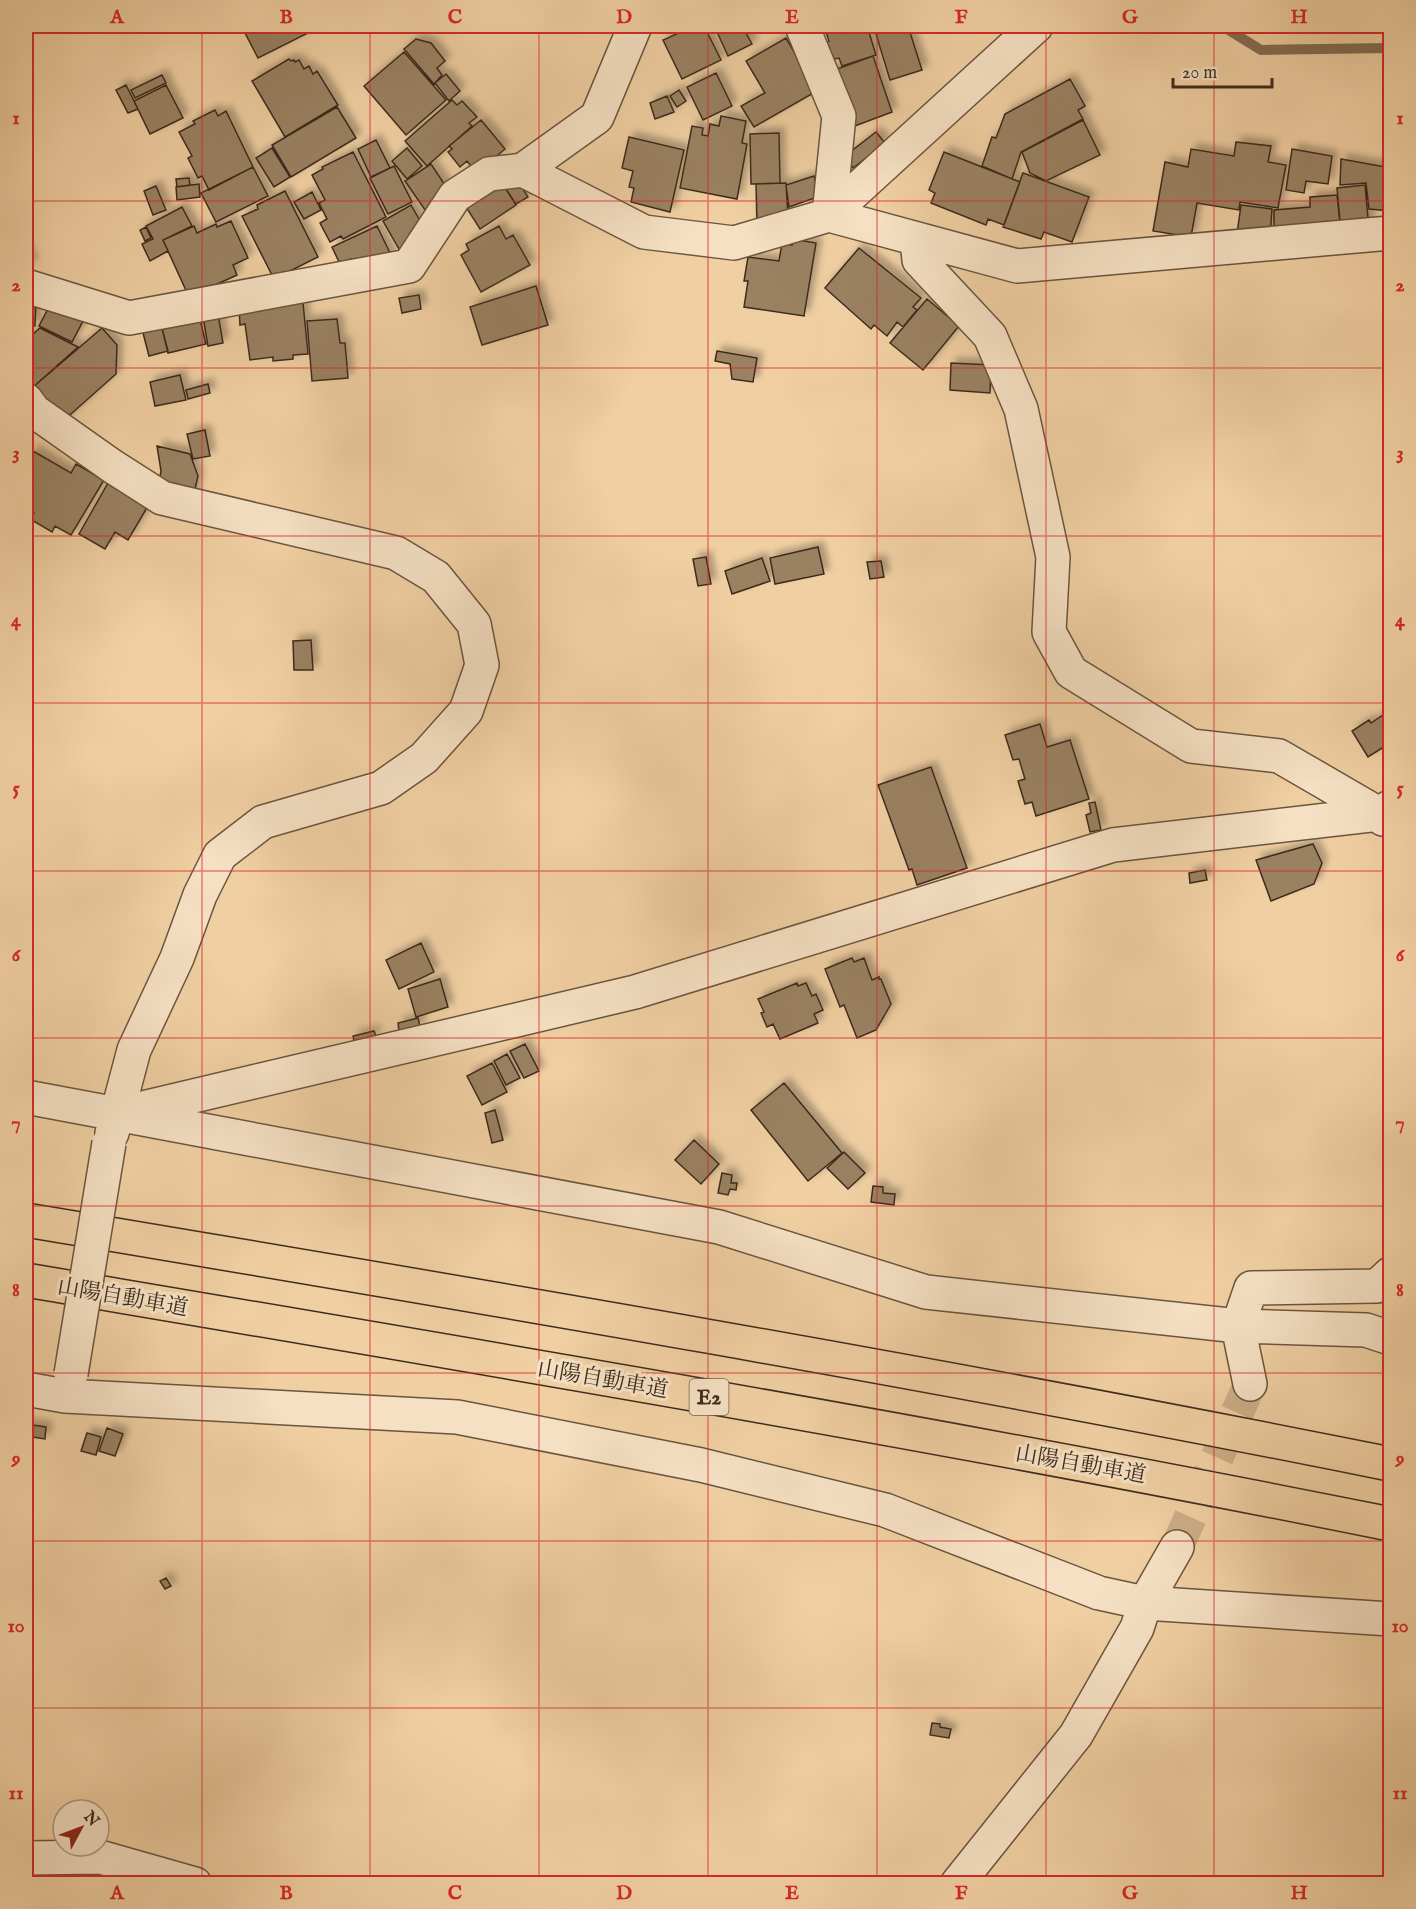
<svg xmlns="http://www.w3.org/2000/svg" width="1416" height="1909" font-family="'IM FELL English','Noto Serif JP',serif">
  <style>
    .water { fill: #b39875; stroke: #846d52; stroke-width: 1.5 }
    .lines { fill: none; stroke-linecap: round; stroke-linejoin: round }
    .stream { stroke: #846d52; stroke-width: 10 }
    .building { fill: #9a8162; stroke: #3d2c1d; stroke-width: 1.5; filter: url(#shadow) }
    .minor-tunnel { stroke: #ccae87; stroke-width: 33; stroke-dasharray: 33 16; stroke-linecap: butt }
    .minor-casing { stroke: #6a553e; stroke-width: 36 }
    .highway-casing { stroke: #3d2c1d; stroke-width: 36 }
    .minor { stroke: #f5e0c3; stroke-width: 33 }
    .highway { stroke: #f0cfa2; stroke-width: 33 }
    .minor-bridge-casing { stroke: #6a553e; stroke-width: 36; stroke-linecap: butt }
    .minor-bridge { stroke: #f5e0c3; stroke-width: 33 }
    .grid { fill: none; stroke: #d62828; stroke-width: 1.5; stroke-opacity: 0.55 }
    .labels { text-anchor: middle; stroke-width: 6; stroke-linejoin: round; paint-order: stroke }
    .shield { fill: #f5e0c3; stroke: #74624f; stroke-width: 1.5 }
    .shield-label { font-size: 21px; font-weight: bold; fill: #3d2c1d }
    .street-label { font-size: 22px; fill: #3d2c1d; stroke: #f5e0c3 }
    .neatline { fill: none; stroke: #d62828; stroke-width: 2 }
    .grid-label { font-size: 20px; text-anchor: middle; font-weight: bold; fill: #d62828 }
  </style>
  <defs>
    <filter id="shadow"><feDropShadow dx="5.5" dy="-5.5" stdDeviation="3" flood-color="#0004"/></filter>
  </defs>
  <rect width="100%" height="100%" fill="#f0cfa2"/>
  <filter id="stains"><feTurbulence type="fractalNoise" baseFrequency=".00333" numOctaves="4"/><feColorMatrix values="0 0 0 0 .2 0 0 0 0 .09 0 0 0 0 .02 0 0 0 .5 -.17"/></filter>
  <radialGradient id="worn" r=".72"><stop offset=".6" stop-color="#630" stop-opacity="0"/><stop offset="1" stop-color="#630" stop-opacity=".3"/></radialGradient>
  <path class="water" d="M26 1880 68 1881 71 1883H26Z"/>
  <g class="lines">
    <path class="stream" d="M1222 26 1261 50 1390 48"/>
  </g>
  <path class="building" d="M250 26H312L314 30 258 58 243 29Z
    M694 26H704L721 60 682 79 663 40Z
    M731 26H742L752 44 728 56 717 32Z
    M824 26H867L876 55 842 66 839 58 830 60 825 43 829 41Z
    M902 26H908L922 70 890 80 876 34Z
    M786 38 817 91 754 127 741 106 765 93 746 61Z
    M416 39 431 43 445 61 437 68 442 75 434 84 404 49Z
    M404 52 446 100 406 135 364 86Z
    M873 56 892 112 852 127 829 72Z
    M289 59 291 61 294 60 295 62 299 60 304 69 309 66 313 74 317 71 338 105 285 137 252 81Z
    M716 73 732 106 703 120 687 87Z
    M446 74 460 91 449 101 435 83Z
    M162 75 166 83 135 98 131 90Z
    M1070 79 1085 106 1078 110 1083 119 1021 152 1012 179 982 166 992 137 996 138 1005 114Z
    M126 85 138 109 128 113 116 90Z
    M166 85 183 118 150 134 134 101Z
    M679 90 686 101 677 107 670 96Z
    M667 96 674 112 655 119 650 103Z
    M452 100 457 105 462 101 477 117 469 123 472 126 427 166 405 141Z
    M337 107 356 138 291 177 272 145Z
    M215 110 218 116 226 111 253 167 209 190 202 176 198 178 188 158 192 156 179 132 195 124 193 121Z
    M721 116 746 121 742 143 747 144 737 199 680 188 692 126 703 128 702 135 708 136 710 124 719 126Z
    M481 120 505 149 486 165 473 169 467 161 460 167 448 152 452 149 449 146Z
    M1083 120 1100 155 1046 181 1030 173 1022 152Z
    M876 132 885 143 853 168 845 156Z
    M779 133 780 183 751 184 750 134Z
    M629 137 684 150 670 212 631 202 634 188 629 187 633 171 622 168Z
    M376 140 390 168 371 177 358 149Z
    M1236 142 1271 146 1268 162 1286 165 1278 208 1240 202 1239 210 1197 203 1191 237 1153 231 1165 162 1188 167 1191 149 1234 156Z
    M272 148 290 177 274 187 256 158Z
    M407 148 422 166 407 179 392 161Z
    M1292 149 1332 156 1328 184 1306 181 1304 193 1286 190Z
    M353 152 386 217 343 239 341 236 330 242 320 223 327 219 319 203 325 200 312 175 323 169 322 167Z
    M944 152 1020 182 1004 225 988 219 986 225 931 203 935 193 929 190Z
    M1341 159 1386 167 1384 181 1390 179V211L1369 209 1366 183 1340 185Z
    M431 164 449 191 425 210 405 181Z
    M394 166 412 202 388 214 370 178Z
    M253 167 268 196 216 222 201 193Z
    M1023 173 1089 197 1072 242 1044 232 1041 239 1003 227Z
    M814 176 820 196 789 207 786 185Z
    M189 178 190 185 177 187 176 179Z
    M502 183 516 205 480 229 466 207Z
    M786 183 788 218 757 225 756 184Z
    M199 184 200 197 177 200 176 187Z
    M1365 185 1369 229 1341 232 1337 188Z
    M156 186 166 210 153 215 144 191Z
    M504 186H521L528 197 516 204Z
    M285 191 318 257 274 279 242 216 258 209 257 205Z
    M312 192 321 210 304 219 294 202Z
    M1337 195 1341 233 1274 237V210L1310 207V197Z
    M411 205 427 233 399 249 383 221Z
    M1241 205 1272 209 1270 238 1237 234Z
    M182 207 192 226 163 240 168 251 150 261 142 244 153 239 146 226Z
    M231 221 248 258 233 265 237 275 189 297 163 240 194 226 197 233 216 224 217 227Z
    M377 226 392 257 355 268 351 259 340 264 332 247Z
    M499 226 506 239 513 235 530 265 481 292 461 255 469 250 466 244Z
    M146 227 151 238 145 241 140 230Z
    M793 239 816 243 804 316 744 307 748 281H744L748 257 779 261 782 243 792 245Z
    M859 248 921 298 913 307 917 310 903 327 897 322 887 336 874 325 871 329 825 288Z
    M26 249 32 264 26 267Z
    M536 286 548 325 482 345 470 307Z
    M419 295 421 309 402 313 399 298Z
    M927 299 959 326 923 370 890 343Z
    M26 300H36L35 326 26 325Z
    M303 303 308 354 293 355V359L273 361V357L250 360 245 324 240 325 239 308Z
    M50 305 83 321 72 342 39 326Z
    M218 314 223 343 208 346 203 316Z
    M199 315 206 344 168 353 161 324Z
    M337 319 340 343H345L348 378 312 381 307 321Z
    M161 324 168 351 149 356 142 329Z
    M40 328 78 347 32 388 26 381V340Z
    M102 328 117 345 116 374 62 422 32 388Z
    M717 351 757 358 753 382 732 379 730 364 715 361Z
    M951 363 991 365 990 393 950 390Z
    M180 375 186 400 155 406 150 382Z
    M208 384 210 393 188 399 186 390Z
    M205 430 210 456 193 459 187 434Z
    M157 446 190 454 198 476 193 498 158 488 161 471Z
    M33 451 71 473 76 464 104 480 71 535 55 526 52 532 30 519 34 513 26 508V464Z
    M108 483 148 506 128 540 115 532 105 549 79 534Z
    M818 547 824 574 775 584 770 558Z
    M706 557 711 584 698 586 693 559Z
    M762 558 770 581 732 594 725 571Z
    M881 561 884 577 870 579 867 562Z
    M311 640 313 670H294L293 641Z
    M1383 715 1390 726V743L1368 757 1352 731 1369 720 1371 723Z
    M1040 724 1047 747 1070 740 1089 799 1036 816 1032 802 1025 804 1018 781 1025 779 1019 759 1013 760 1005 735Z
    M931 767 967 868 917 885 912 869 909 870 878 785Z
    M1095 802 1101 830 1090 832 1086 815 1091 813 1089 803Z
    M1313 844 1322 863 1314 884 1271 901 1256 860Z
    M1205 870 1207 880 1190 883 1189 873Z
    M421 943 434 972 399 989 386 960Z
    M852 958 854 962 864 958 872 980 879 977V979H881L891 1004 876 1030 857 1038 844 1005 840 1007 825 969Z
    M440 979 448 1007 416 1017 408 989Z
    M797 983 798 986 806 983 812 996 816 994 823 1010 814 1014 818 1023 780 1039 773 1024 767 1027 761 1013 764 1012 758 999Z
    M418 1018 420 1026 399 1031 398 1023Z
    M374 1031 376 1036 354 1041 353 1036Z
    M525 1044 539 1071 524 1078 510 1051Z
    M507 1054 520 1078 506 1085 494 1061Z
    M492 1063 507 1092 482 1105 467 1076Z
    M784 1083 842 1153 808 1181 751 1110Z
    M495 1110 503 1140 492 1143 485 1113Z
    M694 1140 719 1164 701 1184 675 1160Z
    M844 1152 865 1173 848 1189 827 1168Z
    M722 1173 732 1175 731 1183H737L736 1190 730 1189 728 1195 718 1193Z
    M873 1186 883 1187V1193L895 1194 894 1205 871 1202Z
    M26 1424 46 1427 45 1439 26 1436Z
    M107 1428 123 1434 115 1456 99 1451Z
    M87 1433 101 1437 96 1455 81 1451Z
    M166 1578 171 1586 165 1589 160 1581Z
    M932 1723 940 1724V1727L951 1729 949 1738 930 1735Z"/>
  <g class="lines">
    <path class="minor-tunnel" d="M1177 1547 1250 1384"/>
    <g class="minor-casing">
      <path id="minor" d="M802 26 839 116 829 215 1036 26
        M523 170 597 117 635 26
        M917 239 919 260 990 336 1021 409 1053 557 1049 632 1071 672 1191 746 1279 756 1379 814 1383 819
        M26 286 129 318 409 266 455 196 489 174 523 170 644 232 734 243 829 215 1017 266 1390 233
        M26 400 34 411 112 466 162 498 396 553 436 577 474 624 482 665 466 711 424 758 381 788 263 822 220 855 200 895 177 958 134 1050 112 1133
        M26 1097 719 1227 926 1292 1238 1326 1366 1330 1390 1338
        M130 1111 635 992 1113 845 1379 814 1390 807
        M1250 1384 1238 1326 1251 1288 1377 1286 1390 1274
        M26 1389 65 1396 457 1417 701 1465 885 1510 1099 1593 1145 1603 1390 1619
        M26 1858 100 1857 195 1884
        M957 1884 1076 1735 1137 1628 1145 1603 1177 1547"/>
    </g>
    <g class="highway-casing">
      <path id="highway" d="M26 1220C481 1296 937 1373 1390 1464
        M26 1280C481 1357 937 1433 1390 1524"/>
    </g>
    <use href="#minor" class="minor"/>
    <use href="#highway" class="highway"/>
    <g class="minor-bridge-casing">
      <path id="minor-bridge" d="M71 1374 109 1143"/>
    </g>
    <use href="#minor-bridge" class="minor-bridge"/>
  </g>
  <path class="grid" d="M202 26V1884M370 26V1884M539 26V1884M708 26V1884M877 26V1884M1046 26V1884M1214 26V1884M26 201H1390M26 368H1390M26 536H1390M26 703H1390M26 871H1390M26 1038H1390M26 1206H1390M26 1373H1390M26 1541H1390M26 1708H1390"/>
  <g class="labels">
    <rect class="shield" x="689.5" y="1379" width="39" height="36" rx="4.5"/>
    <g class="shield-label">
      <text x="709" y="1404">E2</text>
    </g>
    <g class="street-label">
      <text transform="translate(123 1296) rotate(10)" y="8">山陽自動車道</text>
      <text transform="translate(603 1378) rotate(10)" y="8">山陽自動車道</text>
      <text transform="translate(1081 1463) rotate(10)" y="8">山陽自動車道</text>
    </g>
  </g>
  <rect width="1416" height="1909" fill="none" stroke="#f0cfa2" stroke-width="66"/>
  <g transform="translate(81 1828) rotate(49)"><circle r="28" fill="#f5e0c3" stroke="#ab9881" stroke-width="1.5"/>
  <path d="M0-4.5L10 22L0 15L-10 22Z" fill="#8f2418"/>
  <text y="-9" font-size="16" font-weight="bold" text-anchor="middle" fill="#3d2c1d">N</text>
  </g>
  <path d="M1173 78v9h99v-9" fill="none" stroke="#3d2c1d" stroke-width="3"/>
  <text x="1182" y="78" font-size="18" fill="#3d2c1d" stroke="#f5e0c3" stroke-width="4.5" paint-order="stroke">20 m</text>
  <rect x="33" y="33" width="1350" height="1843" class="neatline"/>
  <g class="grid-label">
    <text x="117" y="23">A</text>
    <text x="286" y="23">B</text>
    <text x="455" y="23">C</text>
    <text x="624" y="23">D</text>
    <text x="792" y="23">E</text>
    <text x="961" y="23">F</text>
    <text x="1130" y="23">G</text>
    <text x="1299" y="23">H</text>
    <text x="16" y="124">1</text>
    <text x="1400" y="124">1</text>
    <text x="16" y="291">2</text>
    <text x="1400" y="291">2</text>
    <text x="16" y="459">3</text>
    <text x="1400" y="459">3</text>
    <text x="16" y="626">4</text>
    <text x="1400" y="626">4</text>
    <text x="16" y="794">5</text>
    <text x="1400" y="794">5</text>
    <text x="16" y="961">6</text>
    <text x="1400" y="961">6</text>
    <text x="16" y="1129">7</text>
    <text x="1400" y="1129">7</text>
    <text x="16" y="1296">8</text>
    <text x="1400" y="1296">8</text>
    <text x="16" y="1464">9</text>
    <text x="1400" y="1464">9</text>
    <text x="16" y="1632">10</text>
    <text x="1400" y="1632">10</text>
    <text x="16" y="1799">11</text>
    <text x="1400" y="1799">11</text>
    <text x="117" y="1899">A</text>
    <text x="286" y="1899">B</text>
    <text x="455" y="1899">C</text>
    <text x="624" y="1899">D</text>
    <text x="792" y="1899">E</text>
    <text x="961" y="1899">F</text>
    <text x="1130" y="1899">G</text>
    <text x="1299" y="1899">H</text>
  </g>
  <rect width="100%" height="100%" filter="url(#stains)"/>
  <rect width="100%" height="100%" fill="url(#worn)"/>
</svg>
